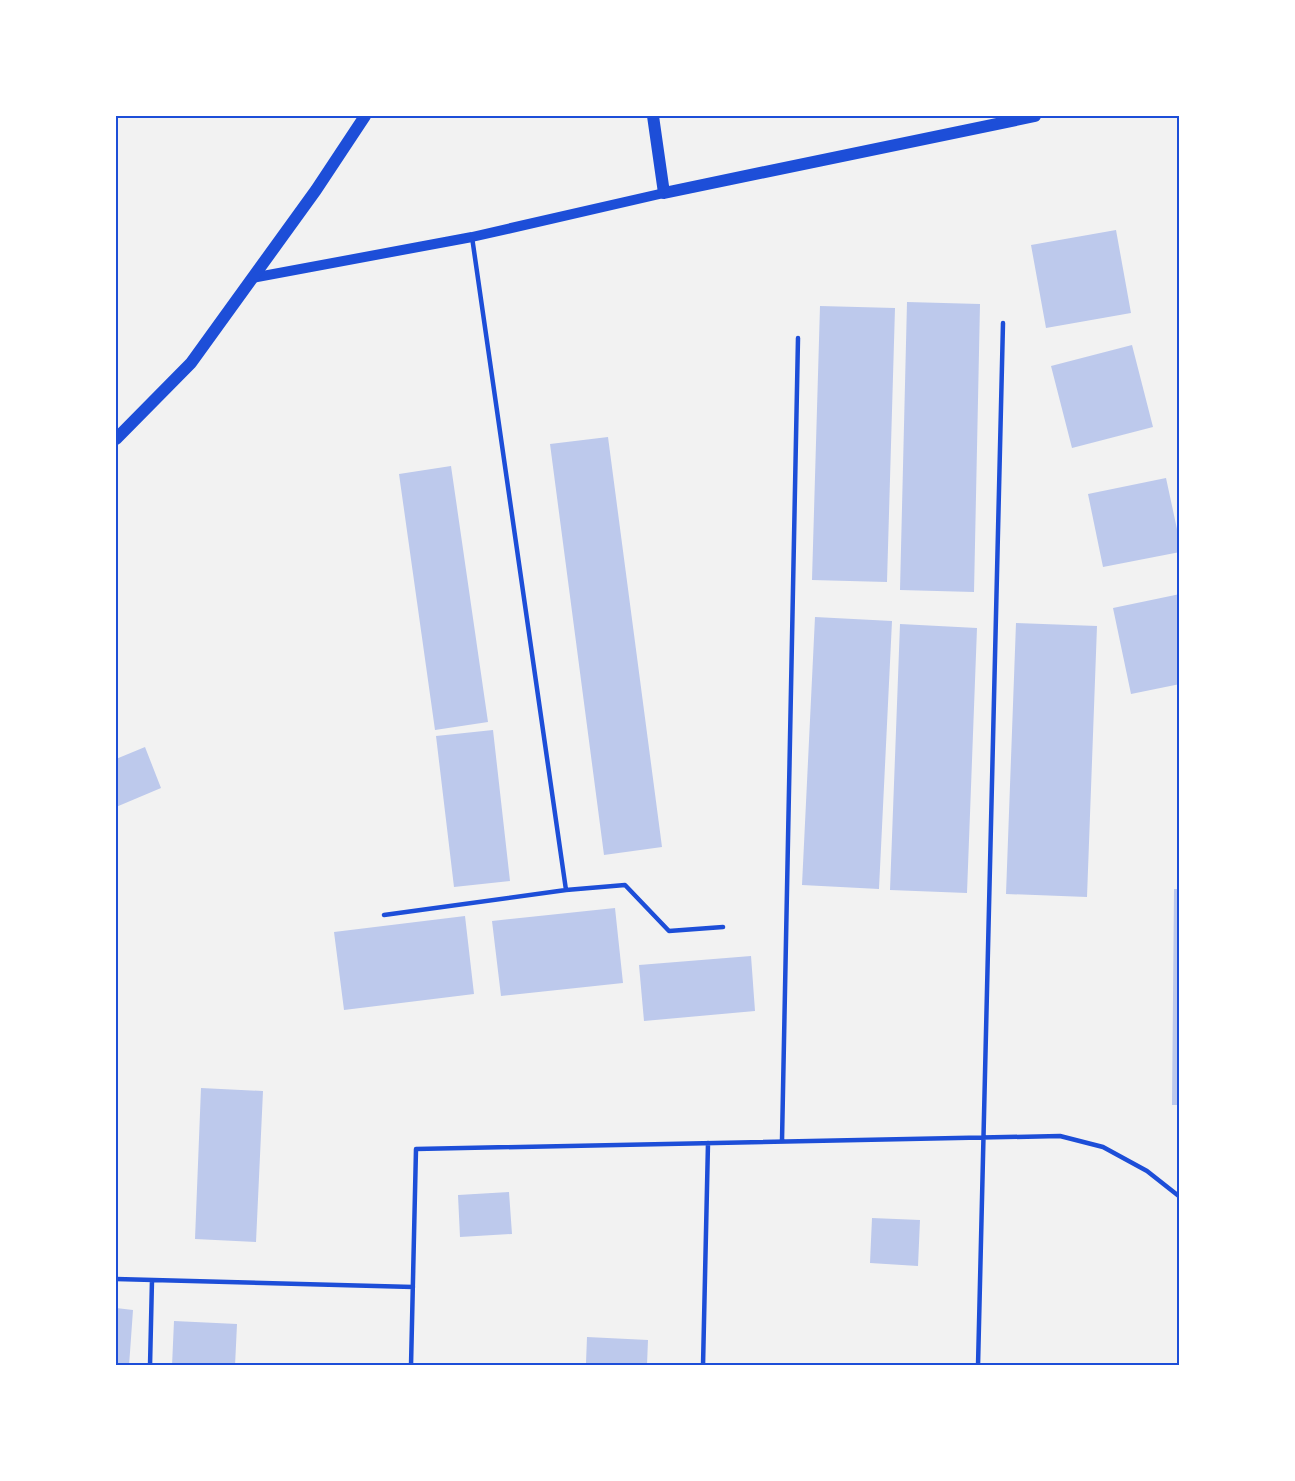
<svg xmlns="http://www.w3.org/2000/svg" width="1295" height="1481" font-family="'Titillium Web',sans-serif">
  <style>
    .building { fill: #bdc9ec }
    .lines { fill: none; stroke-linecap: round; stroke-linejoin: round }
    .service { stroke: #1d4ed8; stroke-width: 4.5 }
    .tertiary { stroke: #1d4ed8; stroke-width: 10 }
    .secondary { stroke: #1d4ed8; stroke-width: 12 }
    .neatline { fill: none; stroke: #1d4ed8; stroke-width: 2 }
  </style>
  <rect width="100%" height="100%" fill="#f2f2f2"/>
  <path class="building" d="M1116 230 1131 313 1046 328 1031 245Z
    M907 302 980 304 974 592 900 590Z
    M820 306 895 308 887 582 812 580Z
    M1132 345 1153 427 1072 448 1051 366Z
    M608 437 662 847 604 855 550 444Z
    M451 466 488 722 435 730 399 474Z
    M1166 478 1180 543V552L1103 567 1088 494Z
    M1180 594V684L1131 694 1113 608Z
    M815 617 892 621 879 889 802 885Z
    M1016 623 1097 626 1087 897 1006 894Z
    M900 624 977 628 967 893 890 890Z
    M493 730 510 881 454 887 436 736Z
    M145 747 161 788 116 807V759Z
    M1174 889H1180V1105H1172Z
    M615 908 623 983 501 996 492 921Z
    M465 916 474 994 344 1010 334 932Z
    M751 956 755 1011 644 1021 639 965Z
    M201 1088 263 1091 256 1242 195 1239Z
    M509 1192 512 1234 460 1237 458 1195Z
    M872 1218 920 1220 918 1266 870 1263Z
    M116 1308 133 1310 129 1366H116Z
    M174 1321 237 1324 235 1366H172Z
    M587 1337 648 1340 647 1365 586 1363Z"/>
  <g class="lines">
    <path class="service" d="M472 237 566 890
      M384 915 566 890 625 885 669 931 723 927
      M782 1141 798 338
      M116 1279 413 1287
      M150 1366 152 1280
      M411 1366 416 1149 1060 1136 1103 1147 1147 1171 1180 1197
      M703 1366 708 1143
      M978 1366 1003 323"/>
    <path class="tertiary" d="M252 278 472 237 664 193"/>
    <path class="secondary" d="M653 116 664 193 1035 116
      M116 439 191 363 316 190 365 116"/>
  </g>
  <rect width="1295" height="1481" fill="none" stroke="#ffffff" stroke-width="234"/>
  <rect x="117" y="117" width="1061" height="1247" class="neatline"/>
</svg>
